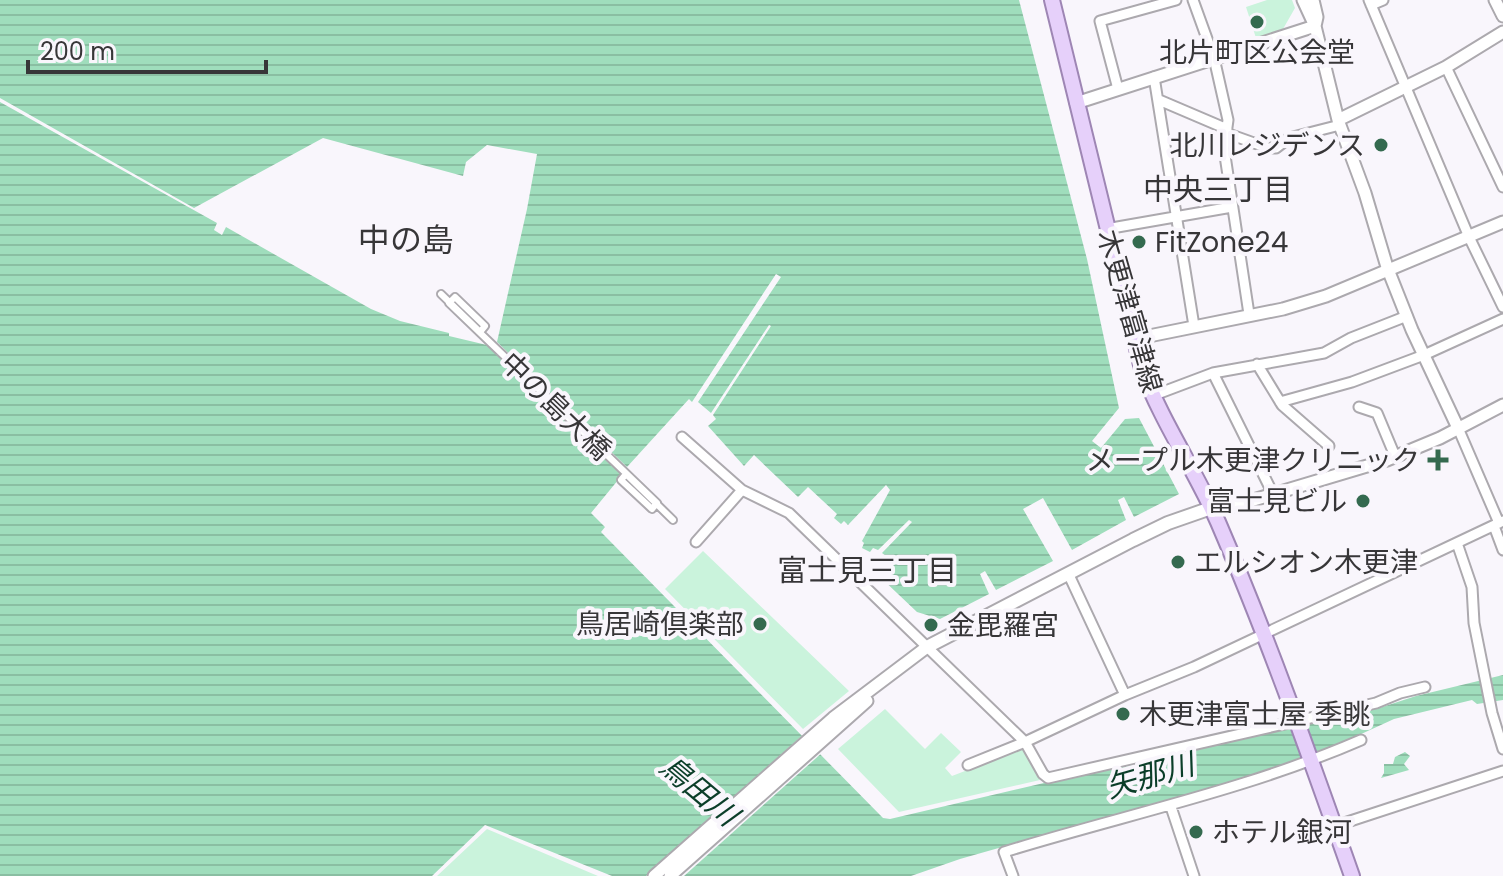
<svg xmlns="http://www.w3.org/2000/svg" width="1503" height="876" font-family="Poppins,'Noto Sans JP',sans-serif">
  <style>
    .green { fill: #caf3dc }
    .water { fill: url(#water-rules) }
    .pier { fill: #f9f6fc }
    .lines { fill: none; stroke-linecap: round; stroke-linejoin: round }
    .pedestrian-casing { stroke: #aca9ae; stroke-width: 10 }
    .minor-casing { stroke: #aca9ae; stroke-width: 13 }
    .tertiary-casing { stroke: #aca9ae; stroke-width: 15 }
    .secondary-casing { stroke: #aca9ae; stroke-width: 16 }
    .primary-casing { stroke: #9e86b4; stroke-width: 18 }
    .pedestrian { stroke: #fff; stroke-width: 6 }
    .minor { stroke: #fff; stroke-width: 9 }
    .tertiary { stroke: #fff; stroke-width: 11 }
    .secondary { stroke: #fff; stroke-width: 12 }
    .primary { stroke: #e6d0fa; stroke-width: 14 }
    .poi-dot { fill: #346a4f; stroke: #f9f6fc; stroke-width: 3 }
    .labels { text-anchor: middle; stroke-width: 8; stroke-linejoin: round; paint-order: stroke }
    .poi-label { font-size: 28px; fill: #373638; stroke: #f9f6fc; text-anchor: start }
    .street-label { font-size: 28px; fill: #373638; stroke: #f9f6fc }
    .neighbourhood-label { font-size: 30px; fill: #373638; stroke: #f9f6fc }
    .water-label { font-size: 30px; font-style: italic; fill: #0b3e29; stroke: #f9f6fc }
    .quarter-label { font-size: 32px; fill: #373638; stroke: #f9f6fc }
  </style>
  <defs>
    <pattern id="water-rules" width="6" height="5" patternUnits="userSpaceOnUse" patternTransform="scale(2)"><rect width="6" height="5" fill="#9fddbc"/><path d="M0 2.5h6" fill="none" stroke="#8abea2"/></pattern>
  </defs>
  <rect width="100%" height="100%" fill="#f9f6fc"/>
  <path class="green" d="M1267 0H1292L1295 8 1283 29 1256 38 1246 7Z
    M703 551 849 691 803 729 665 589Z
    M885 709 925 749 941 733 961 752 945 768 952 776 1022 749 1040 780 899 812 838 749Z
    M487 829 598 876H437Z"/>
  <path class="water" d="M0 0H1019L1087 259 1119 408 1092 441 1101 448 1125 419 1139 418 1179 494 1134 517 1124 497 1118 500 1126 520 1072 550 1043 498 1023 509 1053 561 996 590 985 571 980 574 989 594 940 619 917 612 878 575 885 567 886 556 882 553 912 522 909 520 878 550 873 548 870 552 862 548 864 543 862 541 890 490 886 485 848 525 844 521 841 524 834 518 837 514 808 487 798 497 754 455 744 466 708 426 716 419 713 415 771 326 769 325 711 413 698 402 781 277 776 274 692 402 689 399 627 467 497 342 527 209 537 154 487 145 466 162 463 176 323 138 194 208 0 98Z
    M0 102 217 223 214 230 222 235 226 227 371 309 400 321 449 333V336L491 346 623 474 591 513 605 527 601 532 883 818 890 819 1288 726 1379 708 1416 696 1503 675V700L1477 704 1472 700 1394 719 1300 762 960 859 911 876H612L485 825 432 876H0Z
    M1405 752 1410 756 1404 764 1409 770 1381 778 1384 773V764H1393L1395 757Z"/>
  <path class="pier" d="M805 733 824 751 684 876H646Z"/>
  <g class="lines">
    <g class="pedestrian-casing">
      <path id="pedestrian" d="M441 294 480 332 485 326 455 297 449 303 657 503 652 509 621 480 626 474 673 520"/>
    </g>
    <g class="minor-casing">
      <path id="minor" d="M1193 0 1214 58 1228 120 1224 149 1249 314
        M1369 0 1469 237 1503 307
        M1371 5 1383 0
        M1446 67 1503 187
        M1154 77 1194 326
        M1118 89 1100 21 1176 0
        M1159 100 1227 129
        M1226 133 1268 148H1276L1289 138 1340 125
        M1106 229 1232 207
        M1257 364 1282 405 1329 446
        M1213 373 1273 494
        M1152 396 1213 373 1324 353 1351 338 1407 316
        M1280 402 1352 382 1424 355 1503 319
        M1359 407 1377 413 1395 456
        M1458 428 1499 523
        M682 437 742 490 789 513 1025 742 1043 774 1048 778 1376 703 1400 693 1425 687
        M1494 526 1503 550
        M696 542 742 490
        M1457 543 1472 587 1474 623 1492 713 1503 749
        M1068 573 1125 695
        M968 765 1025 742 1125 695 1194 667 1503 521
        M1171 807 1194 876
        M1335 826 1503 771
        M1013 876 1004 852C1124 815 1246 790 1361 740"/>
    </g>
    <g class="tertiary-casing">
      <path id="tertiary" d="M1303 0 1315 26
        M1313 0 1317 17 1315 26
        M1495 0 1503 16
        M1076 103 1315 26 1338 120 1365 193 1387 267 1412 330 1458 428
        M1338 120 1446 67 1503 32
        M1134 339 1283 309 1326 296 1503 222
        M1211 508 1230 507 1387 460 1440 438 1503 405
        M654 876 833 718 927 647
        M670 876 867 701"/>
    </g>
    <g class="secondary-casing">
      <path id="secondary" d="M927 647 1133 540 1168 523 1211 508"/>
    </g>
    <g class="primary-casing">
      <path id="primary" d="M1052 0 1142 369C1162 422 1195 470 1218 522 1268 638 1310 757 1352 876"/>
    </g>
    <use href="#pedestrian" class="pedestrian"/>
    <use href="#minor" class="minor"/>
    <use href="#tertiary" class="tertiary"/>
    <use href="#secondary" class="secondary"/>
    <use href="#primary" class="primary"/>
  </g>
  <g class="poi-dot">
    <circle cx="1257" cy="22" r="8"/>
    <circle cx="1381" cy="145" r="8"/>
    <circle cx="1139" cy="242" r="8"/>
    <path d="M1434 448h8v8h8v8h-8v8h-8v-8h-8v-8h8z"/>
    <circle cx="1363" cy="501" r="8"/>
    <circle cx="1178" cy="562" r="8"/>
    <circle cx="760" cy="624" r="8"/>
    <circle cx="931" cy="625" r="8"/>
    <circle cx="1123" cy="714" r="8"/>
    <circle cx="1196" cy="832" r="8"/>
  </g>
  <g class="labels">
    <g class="poi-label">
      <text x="1257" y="62" text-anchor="middle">北片町区公会堂</text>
      <text x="1365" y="155" text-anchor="end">北川レジデンス</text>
      <text x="1155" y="252">FitZone24</text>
      <text x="1420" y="470" text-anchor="end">メープル木更津クリニック</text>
      <text x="1347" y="511" text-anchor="end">富士見ビル</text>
      <text x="1194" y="572">エルシオン木更津</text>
      <text x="744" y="634" text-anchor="end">鳥居崎倶楽部</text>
      <text x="947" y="635">金毘羅宮</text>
      <text x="1139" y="724">木更津富士屋 季眺</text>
      <text x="1212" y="842">ホテル銀河</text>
    </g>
    <g class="street-label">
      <text transform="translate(1130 311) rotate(74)" y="10">木更津富津線</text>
      <text transform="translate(556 406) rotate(44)" y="10">中の島大橋</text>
    </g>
    <g class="neighbourhood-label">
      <text x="1218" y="200">中央三丁目</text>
      <text x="867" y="581">富士見三丁目</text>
    </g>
    <g class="water-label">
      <text transform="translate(1150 776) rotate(-16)" y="10">矢那川</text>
      <text transform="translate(699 791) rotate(40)" y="10">鳥田川</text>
    </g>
    <g class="quarter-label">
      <text x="406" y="251">中の島</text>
    </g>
  </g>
  <path d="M28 60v12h238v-12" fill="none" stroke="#373638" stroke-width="4"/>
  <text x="40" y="60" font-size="24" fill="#373638" stroke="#f9f6fc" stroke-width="6" paint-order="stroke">200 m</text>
</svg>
